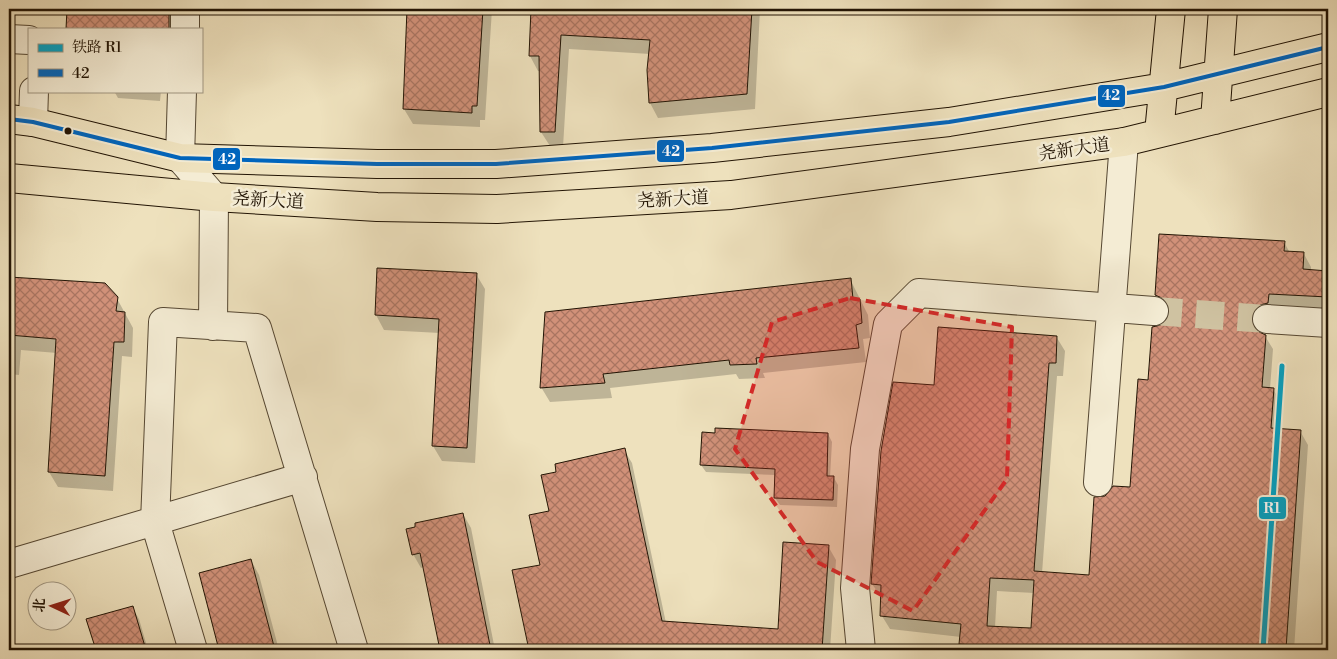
<svg xmlns="http://www.w3.org/2000/svg" width="1337" height="659" font-family="'Libre Bodoni','Noto Serif SC',serif">
  <style>
    .shadow { fill: #0003; fill-rule: evenodd }
    .building { fill: url(#building-cross-hatch); stroke: #221404; fill-rule: evenodd }
    .lines { fill: none; stroke-linecap: round; stroke-linejoin: round }
    .minor-tunnel { stroke: #cfc2a1; stroke-width: 28; stroke-dasharray: 28 14; stroke-linecap: butt }
    .minor-casing { stroke: #554732; stroke-width: 30 }
    .major-casing { stroke: #221404; stroke-width: 30 }
    .minor { stroke: #f4ecd4; stroke-width: 28 }
    .major { stroke: #eee1bd; stroke-width: 28 }
    .bus-1-casing { stroke: #f4ecd4; stroke-width: 8 }
    .bus-1 { stroke: #0065bd; stroke-width: 4 }
    .rail-1-casing { stroke: #f4ecd4; stroke-width: 9 }
    .rail-1 { stroke: #02a2c4; stroke-width: 5 }
    .marked { fill: #d62828; fill-opacity: 0.2; stroke: #d62828; stroke-width: 4; stroke-dasharray: 10 6; stroke-linejoin: round }
    .bus-dot { fill: #221404; stroke: #f4ecd4; stroke-width: 2 }
    .labels { text-anchor: middle; stroke-width: 5; stroke-linejoin: round; paint-order: stroke }
    .street-label { font-size: 18px; fill: #221404; stroke: #f4ecd4 }
    .line-badge { stroke: #f4ecd4; stroke-width: 2 }
    .badge-label { font-size: 14px; text-anchor: middle; font-weight: bold; fill: #fff }
  </style>
  <defs>
    <pattern id="building-cross-hatch" width="8" height="8" patternUnits="userSpaceOnUse" patternTransform="scale(1.25)"><rect width="8" height="8" fill="#d19179"/><path d="M0 0l8 8M0 8l8-8" fill="none" stroke="#a97561"/></pattern>
  </defs>
  <rect width="100%" height="100%" fill="#eee1bd"/>
  <filter id="stains"><feTurbulence type="fractalNoise" baseFrequency=".004" numOctaves="4"/><feColorMatrix values="0 0 0 0 .2 0 0 0 0 .09 0 0 0 0 .02 0 0 0 .5 -.17"/></filter>
  <radialGradient id="worn" r=".72"><stop offset=".6" stop-color="#630" stop-opacity="0"/><stop offset="1" stop-color="#630" stop-opacity=".3"/></radialGradient>
  <path class="shadow" d="M9 9H28L24 12H9Z
    M68 9H169L176 22V29H67Z
    M408 9H492L485 120H480V127L413 124 404 109Z
    M533 9H760L755 109 658 118 650 103V54L569 49 563 147 550 146 541 132V71H538L530 56Z
    M114 91H161L160 101 118 98Z
    M1284 242 1290 253 1304 254 1311 267V271L1328 272V310L1261 325 1259 332 1265 336 1273 349 1270 389H1273L1281 403 1279 429 1300 431 1308 445 1294 650H964L961 644V637L890 629 882 616V598L872 584 936 386 1057 338 1065 351 1063 376H1057L1042 573 1090 576 1106 497 1131 488 1149 381 1162 326 1168 320 1170 311 1164 309 1156 295ZM997 591 1034 593 1032 629 995 627Z
    M476 274 485 289 475 463 442 461 433 446 440 333 384 330 376 315Z
    M9 278 104 284 114 293 133 328 132 357 122 356 113 491 58 487 49 472 57 353 21 350 19 375 9 374Z
    M850 279 868 315 870 338 863 339 866 362 763 373 765 378 739 379 736 374 610 388 612 398 550 402 541 387Z
    M828 434 832 442 830 477 834 478 838 485 837 507 780 505 775 498 776 475 706 472 701 465Z
    M624 450 632 463 666 623 779 630 828 546 836 560 830 650H530L514 571 541 566 558 473Z
    M463 514 471 528 495 650H441L424 567 421 568 413 554Z
    M251 560 259 575 279 650H221L200 574Z
    M132 607 139 619 148 650H97L88 620Z"/>
  <path class="building" d="M67 9H169V29H66Z
    M407 9H483L477 106H472V113L403 109Z
    M531 9H752L747 94 649 103 647 70 650 40 561 35 555 132H540L539 56H529Z
    M1159 234 1285 241 1284 251 1304 252 1303 269 1328 271V297L1269 294 1268 303 1260 305 1254 311 1252 318 1253 326 1259 332 1266 335 1262 387 1274 388 1271 428 1301 430 1286 649 1256 647V650H983V646L959 644 961 624 880 616 881 585 871 584 881 451 893 382 934 385 938 327 1057 336 1056 363H1049L1034 571 1089 575 1094 497 1105 496 1113 486 1130 487 1138 379 1148 380 1152 327 1161 325 1167 319 1169 313 1168 304 1162 298 1155 295ZM990 578 1034 580 1031 628 987 626Z
    M377 268 477 273 467 448 432 446 439 319 375 315Z
    M9 277 105 283 118 297 116 311 125 312 124 342H114L105 476 48 472 56 339 9 335Z
    M851 278 853 299H860L862 323 856 325 859 348 756 358 757 364 730 365 729 360 603 374 605 383 540 388 545 312Z
    M715 428 828 433 827 476H834L833 500 774 498 775 469 700 465 702 432 715 433Z
    M625 448 662 621 778 629 783 542 829 545 822 650H529L512 570 540 565 529 515 549 511 541 475 556 472 555 464Z
    M463 513 491 650H440L420 553 412 555 406 529 415 527V523Z
    M251 559 275 650H219L199 573Z
    M133 606 146 650H96L86 619Z"/>
  <g class="lines">
    <path class="minor-tunnel" d="M1154 311 1267 319"/>
    <g class="minor-casing">
      <path id="minor" d="M185 29V9
        M9 39 29 40
        M182 91 180 158 214 197 213 326
        M33 122 34 91
        M1267 319 1328 323
        M1098 482 1124 142
        M9 564 303 477
        M193 650 155 522 163 322 257 328 354 650
        M861 650 855 588 865 449 888 324 919 293 1154 311"/>
    </g>
    <g class="major-casing">
      <path id="major" d="M9 119 33 122 180 158 377 164H496L712 148 949 122 1164 87 1328 47
        M1215 120 1223 9
        M1159 133 1171 9
        M9 178 214 197 377 207 497 209 731 195 1124 142 1328 92"/>
    </g>
    <use href="#minor" class="minor"/>
    <use href="#major" class="major"/>
    <g class="bus-1-casing">
      <path id="bus-1" d="M9 119 33 122 180 158 377 164H496L712 148 949 122 1164 87 1328 47"/>
    </g>
    <use href="#bus-1" class="bus-1"/>
    <g class="rail-1-casing">
      <path id="rail-1" d="M1263 650 1282 366"/>
    </g>
    <use href="#rail-1" class="rail-1"/>
  </g>
  <path class="marked" d="M850 298 1012 327 1007 479 913 611 817 562 735 449 772 322Z"/>
  <circle class="bus-dot" cx="68" cy="131" r="4.5"/>
  <g class="labels">
    <g class="street-label">
      <text transform="translate(1074 149) rotate(-8)" y="6">尧新大道</text>
      <text transform="translate(673 199) rotate(-3)" y="6">尧新大道</text>
      <text transform="translate(268 200) rotate(3)" y="6">尧新大道</text>
    </g>
  </g>
  <g class="line-badge">
    <rect x="1097" y="84" width="29" height="24" rx="5" fill="#0065bd"/>
    <rect x="656" y="139" width="29" height="24" rx="5" fill="#0065bd"/>
    <rect x="212" y="147" width="29" height="24" rx="5" fill="#0065bd"/>
    <rect x="1258" y="496" width="29" height="24" rx="5" fill="#02a2c4"/>
  </g>
  <g class="badge-label">
    <text x="1111" y="100">42</text>
    <text x="671" y="156">42</text>
    <text x="227" y="164">42</text>
    <text x="1272" y="513">R1</text>
  </g>
  <rect width="1337" height="659" fill="none" stroke="#eee1bd" stroke-width="30"/>
  <rect x="10" y="10" width="1317" height="639" fill="none" stroke="#221404" stroke-width="2.5"/>
  <rect x="15" y="15" width="1307" height="629" fill="none" stroke="#221404"/>
  <rect x="28" y="28" width="175" height="65" fill="#f4ecd4" stroke="#a09681"/>
  <rect x="38" y="44" width="25" height="8" fill="#02a2c4" stroke="#a09681"/>
  <text x="72" y="52" font-size="15" fill="#221404">铁路 R1</text>
  <rect x="38" y="69" width="25" height="8" fill="#0065bd" stroke="#a09681"/>
  <text x="72" y="78" font-size="15" fill="#221404">42</text>
  <g transform="translate(52 606) rotate(274)"><circle r="24" fill="#f4ecd4" stroke="#a09681"/>
  <path d="M0-4L9 19L0 12L-9 19Z" fill="#8f2418"/>
  <text y="-8" font-size="14" font-weight="bold" text-anchor="middle" fill="#221404">北</text>
  </g>
  <rect width="100%" height="100%" filter="url(#stains)"/>
  <rect width="100%" height="100%" fill="url(#worn)"/>
</svg>
